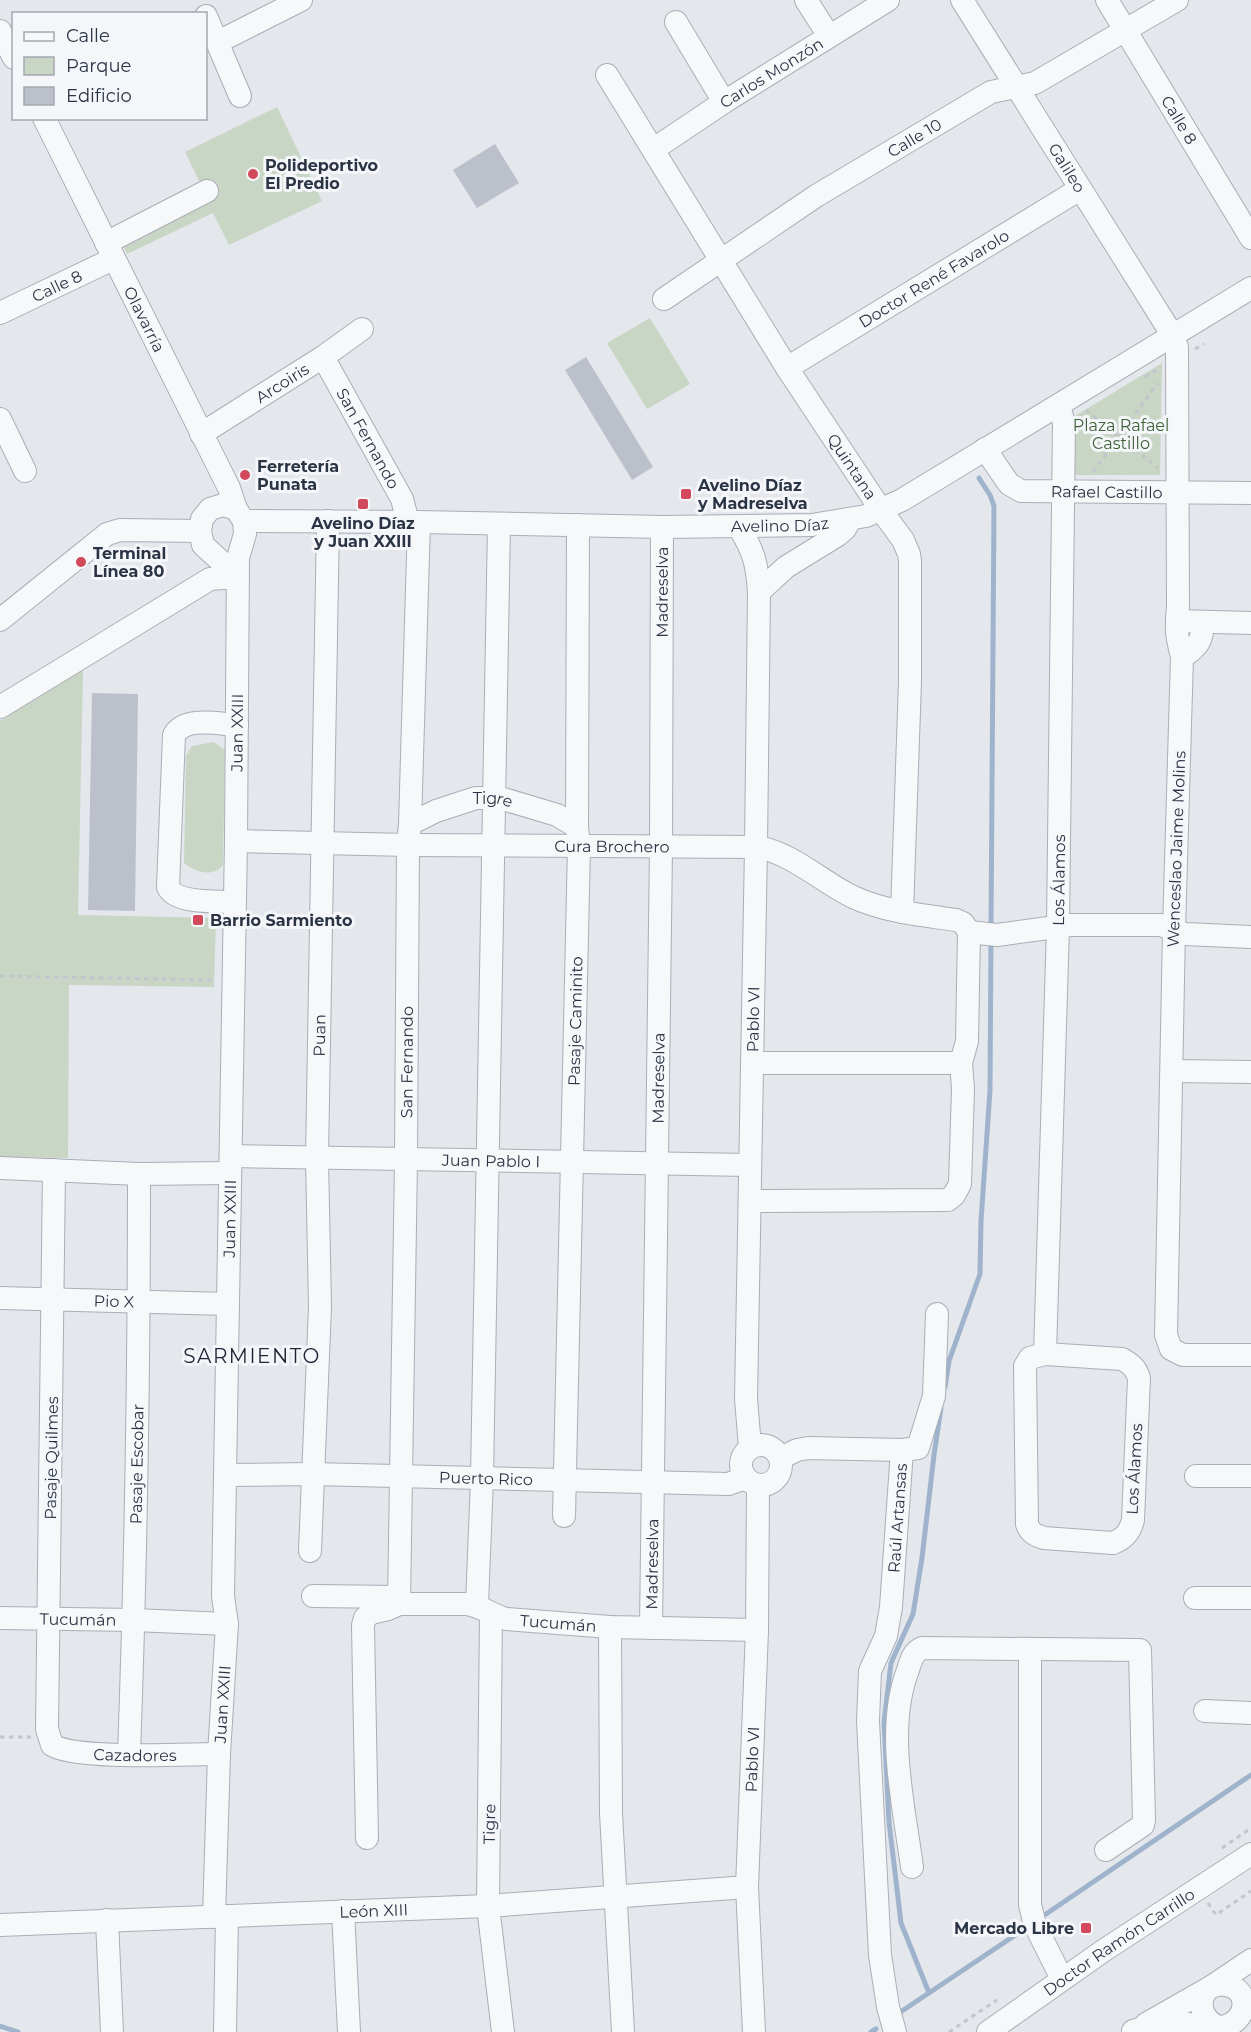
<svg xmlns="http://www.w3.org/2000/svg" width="1251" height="2032" font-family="Montserrat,sans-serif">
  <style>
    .green { fill: #c9d6c5 }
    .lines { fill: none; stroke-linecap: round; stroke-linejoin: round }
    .stream { stroke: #9fb4cc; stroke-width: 5 }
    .building { fill: #bbc0ca }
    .minor-casing { stroke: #a9aeb7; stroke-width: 24 }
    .path { stroke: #c2c5cb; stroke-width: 3; stroke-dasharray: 4.5 4.5; stroke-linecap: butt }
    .minor { stroke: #f7f8fa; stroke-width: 22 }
    .poi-dot { fill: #d1495b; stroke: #f4f6f9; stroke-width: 2 }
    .labels { text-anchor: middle; stroke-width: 6; stroke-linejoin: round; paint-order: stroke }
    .street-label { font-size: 16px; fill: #2b3445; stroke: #f4f6f9 }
    .poi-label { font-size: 16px; font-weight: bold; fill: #2b3445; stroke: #f4f6f9; text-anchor: start }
    .park-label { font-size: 16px; fill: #3f6138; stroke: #f4f6f9 }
    .quarter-label { font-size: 20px; letter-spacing: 1.5px; fill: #1d2536; stroke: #f4f6f9 }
  </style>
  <rect width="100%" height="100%" fill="#e4e7ec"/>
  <path class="green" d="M277 107 322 201 229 245 213 213 127 254 120 239 207 197 185 152Z
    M650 318 690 384 647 409 607 343Z
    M1162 363 1160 475H1072L1075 416Z
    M83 670 78 915 216 918 214 987 69 985 68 1158 0 1157V721Z
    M214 742 225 750 223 865C213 878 195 872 184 863L186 756 192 746Z"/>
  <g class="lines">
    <path class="stream" d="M979 478 990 495 994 506 991 928
      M945 1387 949 1361 980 1274 981 1221 990 1090 991 940
      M1046 1914 1251 1775
      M929 1993 901 1923 889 1822 884 1722 891 1663 913 1614 922 1558 934 1455 941 1408
      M899 2013 1023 1930
      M0 2026 18 2032
      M871 2032 876 2029"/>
  </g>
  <path class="building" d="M495 144 519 183 477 208 453 170Z
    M586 357 653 467 632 480 565 370Z
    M92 693 138 694 135 911 88 910Z"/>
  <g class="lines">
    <g class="minor-casing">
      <g id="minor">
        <path d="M806 0 829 36"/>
        <path id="s1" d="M962 0 1173 336 1177 347 1178 606C1176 630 1176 634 1182 657L1174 930 1166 1335 1171 1349 1183 1355H1251"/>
        <path id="s2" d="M1107 0 1251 238"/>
        <path d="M206 16 240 96"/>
        <path d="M676 22 724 102"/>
        <path d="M0 31 14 58"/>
        <path d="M218 42 301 0"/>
        <path id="s3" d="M607 75 787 368 881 510 903 540 909 554 910 561V682L902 912"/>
        <path id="s4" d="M44 118 229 488 236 509 244 521"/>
        <path id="s5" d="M654 149 724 102 888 0"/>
        <path d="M106 243 207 191"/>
        <path id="s6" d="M664 299 816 196 991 92 1035 83 1177 0"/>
        <path id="s7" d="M0 313 113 259"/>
        <path id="s8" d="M323 357 402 499 408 522"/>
        <path id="s9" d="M787 368 1080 189"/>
        <path d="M0 419 25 471"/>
        <path id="s10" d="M201 434 323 357 362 329"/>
        <path id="s11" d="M985 449 1009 484 1021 491 1251 493"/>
        <path d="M236 509 223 505 210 509 202 519 200 531 203 545 238 577"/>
        <path id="s12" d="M244 521 419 522 662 527 812 525 866 516 902 500 1251 288"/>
        <path d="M739 527C754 552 757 563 759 592"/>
        <path d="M0 620 107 534 120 530 200 531"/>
        <path d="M1177 621 1251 623"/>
        <path d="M1182 657C1197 648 1204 640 1202 622"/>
        <path d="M0 707 210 579 238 577"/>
        <path id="s13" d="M410 824 436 811 476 798H500L557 815 577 827"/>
        <path id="s14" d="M236 841 408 845 756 847C791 852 822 882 853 897 886 912 921 915 956 920L963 923 969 932"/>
        <path d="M233 902C216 901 176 904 168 887L174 735C185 716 218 724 237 725"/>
        <path d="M969 932 997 935 1070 925H1161L1185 934 1251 937"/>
        <path d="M752 1063H961"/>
        <path d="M1172 1071 1251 1072"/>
        <path id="s15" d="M231 1156 749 1165"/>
        <path d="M0 1168 139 1174 230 1173"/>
        <path id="s16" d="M54 1170 47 1729 52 1745C76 1760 185 1754 219 1754"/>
        <path d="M750 1201 948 1200 954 1195 960 1184 963 1089 961 1063 967 1041 969 932"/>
        <path id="s17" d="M0 1298 228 1304"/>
        <path id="s18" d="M1045 1354 1058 927 1064 423 1059 406"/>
        <path d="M1045 1354 1122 1359C1131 1364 1136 1368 1139 1378L1133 1520C1130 1532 1125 1538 1113 1543L1044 1538C1035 1535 1030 1533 1027 1524L1025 1366 1030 1358Z"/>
        <circle cx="761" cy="1465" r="20"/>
        <path id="s19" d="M750 1447 746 1399 756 847 759 592 786 567 838 535 845 529 850 520"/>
        <path d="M781 1458 797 1450 808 1448 902 1450 918 1448 934 1396 937 1314"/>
        <path id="s20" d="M225 1475 313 1474 728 1484 746 1478"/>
        <path d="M1196 1476H1251"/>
        <path id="s21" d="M564 1516 579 846 577 827 578 525"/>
        <path id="s22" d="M310 1551 320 1307 317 1158 328 521"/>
        <path d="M313 1596 399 1597"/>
        <path d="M1195 1598H1251"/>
        <path id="s23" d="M399 1604 406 1161 408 845 410 824 419 522"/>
        <path d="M477 1605 482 1478 499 524"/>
        <path d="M491 1614 488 1906 503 2032"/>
        <path id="s24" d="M0 1618 134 1620 227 1624"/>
        <path d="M610 1627 611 1813 623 2032"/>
        <path id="s25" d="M651 1628 661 847 662 527"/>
        <path d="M1030 1649V1905L1035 1925 1062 1979"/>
        <path d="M1205 1711 1251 1713"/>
        <path id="s26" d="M129 1754C136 1561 139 1367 139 1174"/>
        <path id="s27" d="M367 1838 363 1625 365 1618 371 1613 388 1609 399 1604H467C481 1606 492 1615 506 1619L610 1627 757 1630"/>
        <path d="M912 1867C904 1806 885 1729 908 1670 911 1660 913 1652 922 1648L1140 1650 1144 1820 1143 1825 1106 1850"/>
        <path d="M343 1911 349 2032"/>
        <path id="s28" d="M214 1917 219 1754 227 1624 223 1596 225 1475 236 841 238 558 245 534 244 521"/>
        <path d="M107 1920 112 2032"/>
        <path id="s29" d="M0 1925 488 1906 747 1887"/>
        <path d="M1146 2024 1211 1987 1251 1960"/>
        <path d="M1133 2031C1156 2022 1198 2023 1223 2027 1249 2021 1251 1988 1225 1985 1199 1981 1193 2014 1216 2026"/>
        <path d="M225 2032 227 1916"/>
        <path id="s30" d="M754 2032 747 1887 757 1630 758 1485"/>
        <path id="s31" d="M895 2032 888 2007 880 1955 868 1721 870 1671 886 1636 891 1607 902 1450"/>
        <path id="s32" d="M988 2032 1103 1951 1251 1854"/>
      </g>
    </g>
    <path class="path" d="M1195 349 1204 344
      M1145 377 1158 369
      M1086 410 1158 468
      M1093 472 1158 383
      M0 976 214 980
      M0 1737H31
      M1222 1848 1251 1828
      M1208 1903 1216 1915 1251 1891
      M949 2032 997 2000"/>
    <use href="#minor" class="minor"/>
  </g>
  <g class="poi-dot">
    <circle cx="253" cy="174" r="6"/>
    <circle cx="245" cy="475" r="6"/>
    <rect x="680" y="488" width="12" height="12" rx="3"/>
    <rect x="357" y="498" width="12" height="12" rx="3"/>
    <circle cx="81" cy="562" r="6"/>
    <rect x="192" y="914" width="12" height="12" rx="3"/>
    <rect x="1080" y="1922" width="12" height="12" rx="3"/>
  </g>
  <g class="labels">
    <g class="street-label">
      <text dy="6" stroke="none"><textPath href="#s5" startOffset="140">Carlos Monzón</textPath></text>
      <text dy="6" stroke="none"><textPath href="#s2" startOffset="140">Calle 8</textPath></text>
      <text dy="6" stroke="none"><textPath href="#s6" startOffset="298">Calle 10</textPath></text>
      <text dy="6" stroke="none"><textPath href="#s1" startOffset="198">Galileo</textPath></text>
      <text dy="6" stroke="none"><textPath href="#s9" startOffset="172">Doctor René Favarolo</textPath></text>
      <text dy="6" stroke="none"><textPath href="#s7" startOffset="63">Calle 8</textPath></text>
      <text dy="6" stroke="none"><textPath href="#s4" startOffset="225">Olavarría</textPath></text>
      <text dy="6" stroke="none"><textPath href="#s10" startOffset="96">Arcoiris</textPath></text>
      <text dy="6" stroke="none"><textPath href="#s8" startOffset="93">San Fernando</textPath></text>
      <text dy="6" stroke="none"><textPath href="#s3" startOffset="462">Quintana</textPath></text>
      <text dy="6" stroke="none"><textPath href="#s11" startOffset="142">Rafael Castillo</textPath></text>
      <text dy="6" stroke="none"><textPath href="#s12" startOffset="536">Avelino Díaz</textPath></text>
      <text dy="6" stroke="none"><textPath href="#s25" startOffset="1036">Madreselva</textPath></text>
      <text dy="6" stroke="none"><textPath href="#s28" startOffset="1185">Juan XXIII</textPath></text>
      <text dy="6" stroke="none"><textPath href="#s13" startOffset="88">Tigre</textPath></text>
      <text dy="6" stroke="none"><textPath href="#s14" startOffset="376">Cura Brochero</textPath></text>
      <text transform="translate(1176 849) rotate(-88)" y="6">Wenceslao Jaime Molins</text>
      <text dy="6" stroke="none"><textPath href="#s18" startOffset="474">Los Álamos</textPath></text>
      <text dy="6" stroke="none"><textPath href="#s21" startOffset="495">Pasaje Caminito</textPath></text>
      <text dy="6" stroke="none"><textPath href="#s19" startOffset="428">Pablo VI</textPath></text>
      <text dy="6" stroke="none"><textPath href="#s22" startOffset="516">Puan</textPath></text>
      <text dy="6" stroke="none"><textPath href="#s23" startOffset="542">San Fernando</textPath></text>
      <text dy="6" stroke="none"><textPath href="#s25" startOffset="550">Madreselva</textPath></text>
      <text dy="6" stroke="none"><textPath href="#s15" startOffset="260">Juan Pablo I</textPath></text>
      <text dy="6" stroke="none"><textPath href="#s28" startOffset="699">Juan XXIII</textPath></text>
      <text dy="6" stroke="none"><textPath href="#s17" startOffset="114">Pio X</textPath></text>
      <text transform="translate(51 1458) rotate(-89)" y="6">Pasaje Quilmes</text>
      <text dy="6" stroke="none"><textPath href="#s26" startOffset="290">Pasaje Escobar</textPath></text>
      <text transform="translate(1134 1469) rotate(-87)" y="6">Los Álamos</text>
      <text dy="6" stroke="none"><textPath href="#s20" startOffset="261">Puerto Rico</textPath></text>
      <text dy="6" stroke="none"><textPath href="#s31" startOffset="520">Raúl Artansas</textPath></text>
      <text dy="6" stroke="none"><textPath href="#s25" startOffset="64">Madreselva</textPath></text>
      <text dy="6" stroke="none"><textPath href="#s24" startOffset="78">Tucumán</textPath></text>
      <text dy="6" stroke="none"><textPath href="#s27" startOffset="420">Tucumán</textPath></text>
      <text dy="6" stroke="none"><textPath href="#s28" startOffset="213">Juan XXIII</textPath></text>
      <text dy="6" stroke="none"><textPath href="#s16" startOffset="660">Cazadores</textPath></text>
      <text dy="6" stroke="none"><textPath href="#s30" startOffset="273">Pablo VI</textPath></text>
      <text transform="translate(489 1824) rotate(-89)" y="6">Tigre</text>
      <text dy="6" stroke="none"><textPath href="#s29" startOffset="374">León XIII</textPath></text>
      <text dy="6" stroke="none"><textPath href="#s32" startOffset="159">Doctor Ramón Carrillo</textPath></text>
    </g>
    <g class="poi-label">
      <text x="265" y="171">Polideportivo<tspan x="265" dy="18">El Predio</tspan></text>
      <text x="257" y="472">Ferretería<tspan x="257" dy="18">Punata</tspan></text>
      <text x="698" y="491">Avelino Díaz<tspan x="698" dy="18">y Madreselva</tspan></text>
      <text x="363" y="529" text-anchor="middle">Avelino Díaz<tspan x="363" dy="18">y Juan XXIII</tspan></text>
      <text x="93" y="559">Terminal<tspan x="93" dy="18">Línea 80</tspan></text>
      <text x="210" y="926">Barrio Sarmiento</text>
      <text x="1074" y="1934" text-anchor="end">Mercado Libre</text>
    </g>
    <g class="park-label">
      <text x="1121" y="431">Plaza Rafael<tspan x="1121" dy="18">Castillo</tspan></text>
    </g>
    <g class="quarter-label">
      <text x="252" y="1363">SARMIENTO</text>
    </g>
  </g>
  <rect x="12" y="12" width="195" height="108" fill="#f4f6f9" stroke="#a4a8b1" stroke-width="1.5"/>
  <rect x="24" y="32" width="30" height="9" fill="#f7f8fa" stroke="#a4a8b1" stroke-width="1.5"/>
  <text x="66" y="42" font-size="18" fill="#2b3445">Calle</text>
  <rect x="24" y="57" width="30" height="18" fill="#c9d6c5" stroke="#a4a8b1" stroke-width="1.5"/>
  <text x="66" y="72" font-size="18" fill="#2b3445">Parque</text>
  <rect x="24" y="87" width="30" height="18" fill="#bbc0ca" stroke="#a4a8b1" stroke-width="1.5"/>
  <text x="66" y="102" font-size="18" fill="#2b3445">Edificio</text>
</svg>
